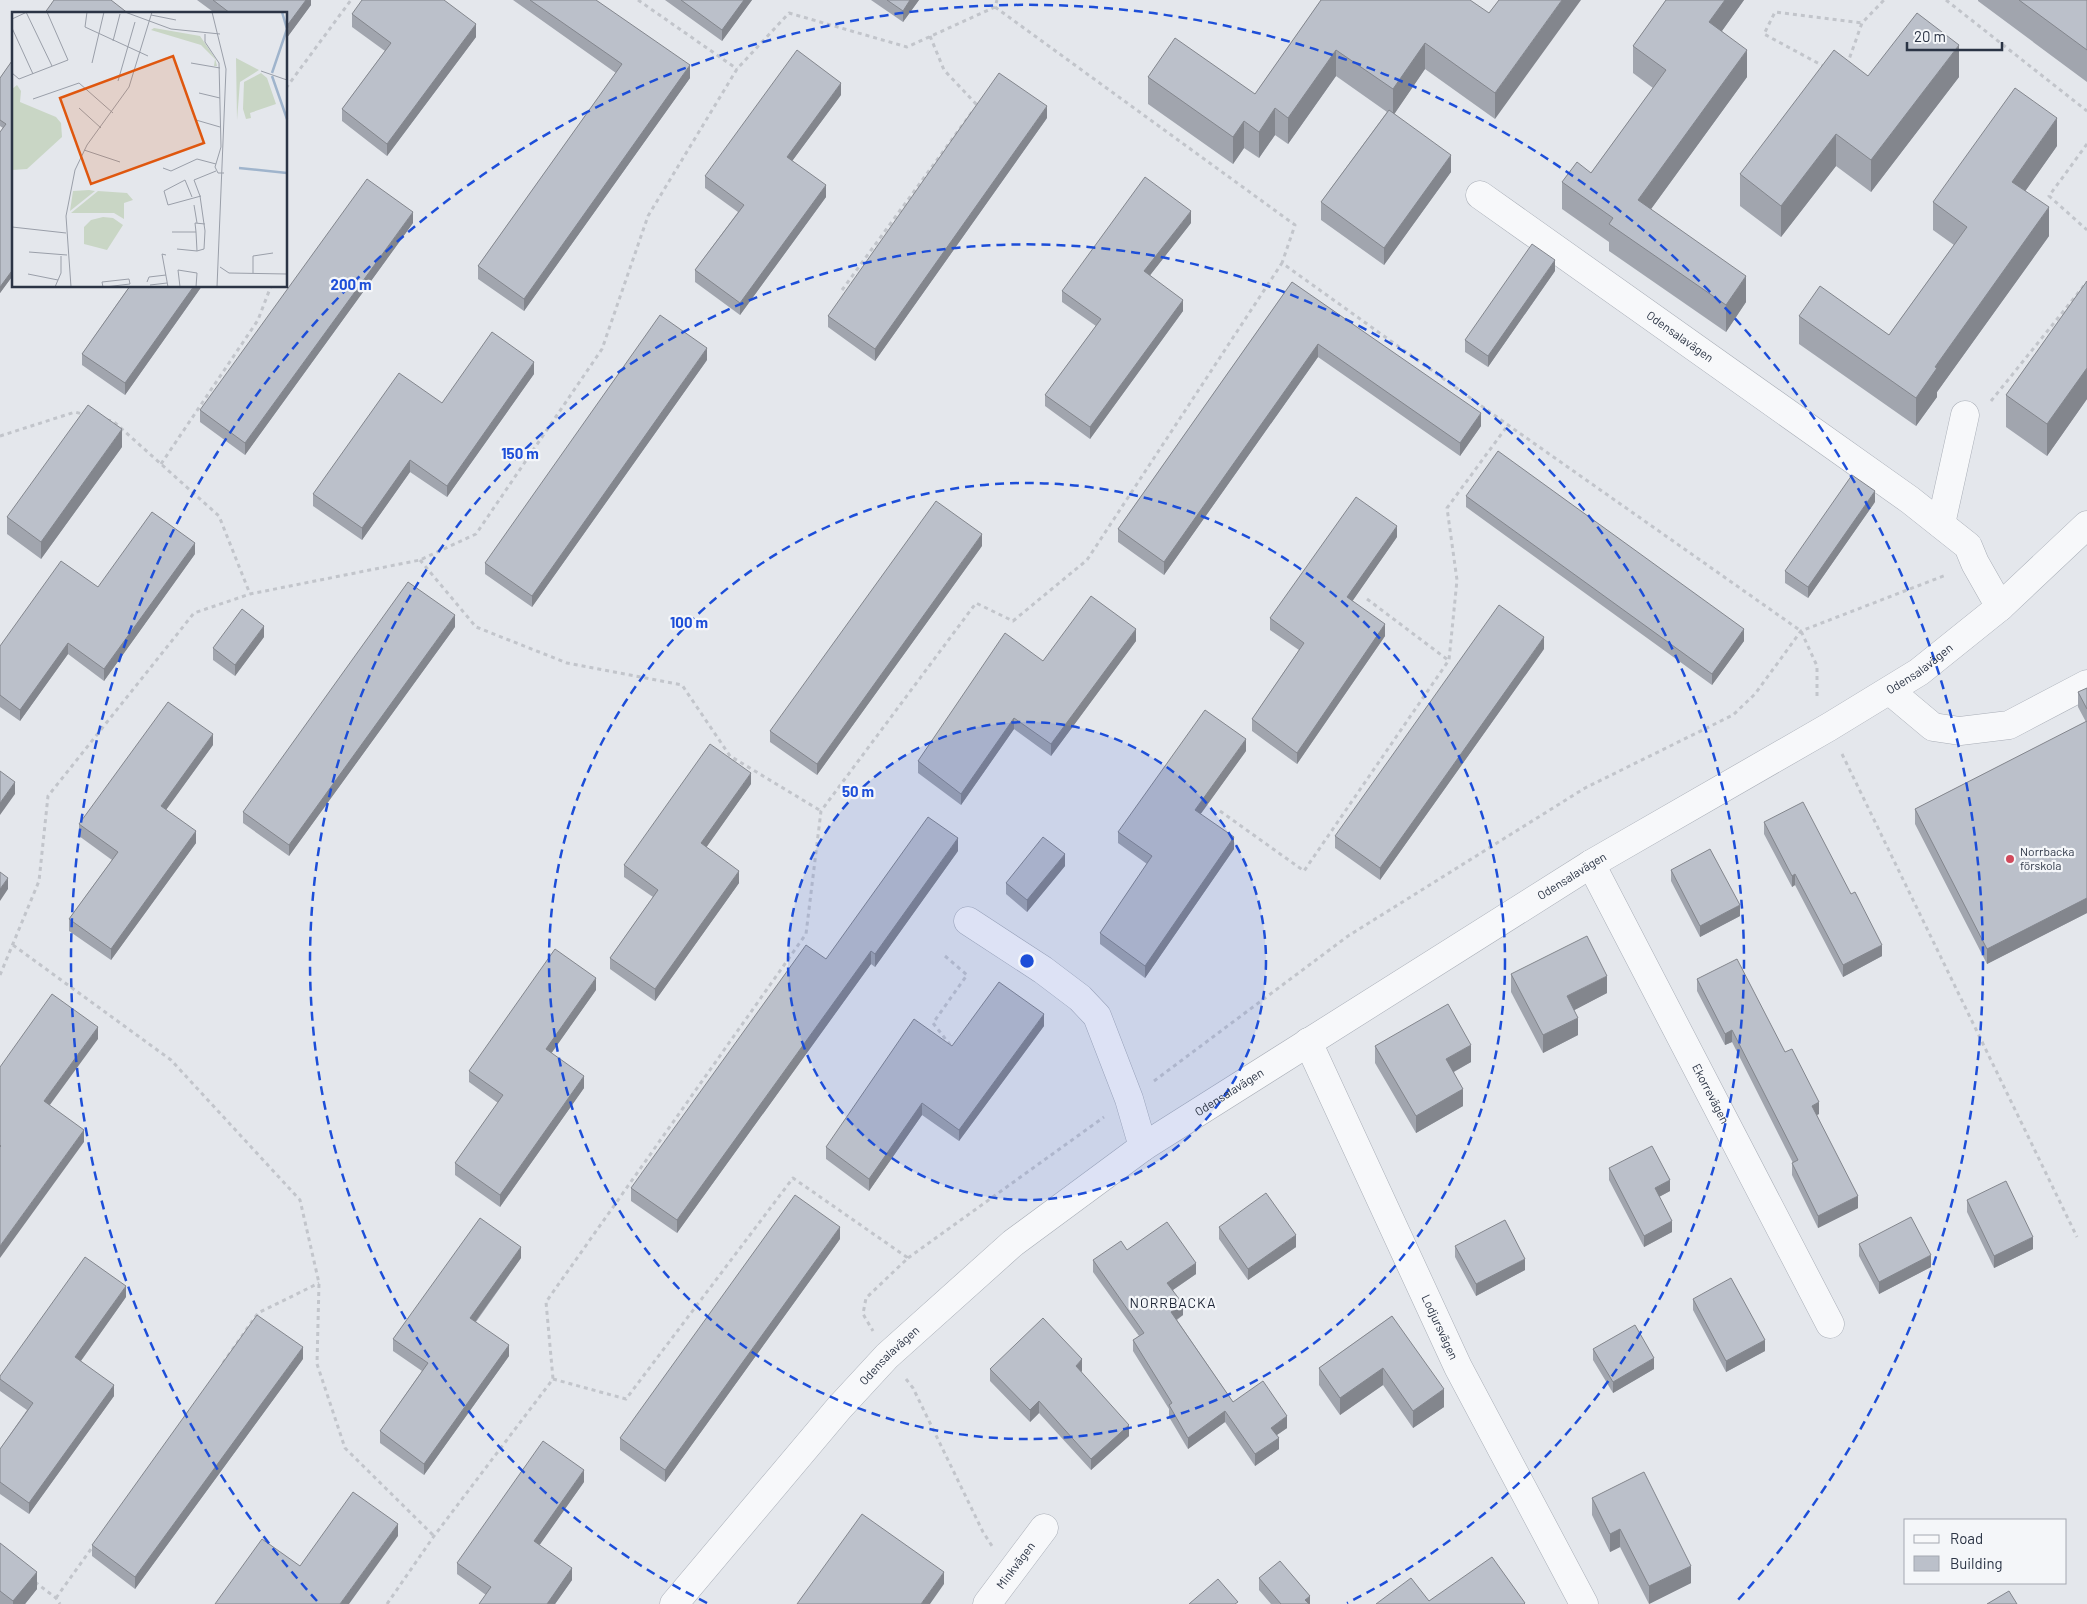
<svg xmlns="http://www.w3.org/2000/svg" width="2087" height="1604" font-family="Barlow,sans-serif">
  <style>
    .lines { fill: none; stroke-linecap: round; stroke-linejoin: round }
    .minor-casing { stroke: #a9aeb7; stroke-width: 29 }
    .path { stroke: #c2c5cb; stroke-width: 3; stroke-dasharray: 4 4; stroke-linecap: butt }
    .minor { stroke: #f7f8fa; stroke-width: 28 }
    .wall { fill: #a1a5ae }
    .shaded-wall { fill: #83868d }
    .building { fill: #bbc0ca; stroke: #83868d }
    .ring { fill: none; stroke: #1d4ed8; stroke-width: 2.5; stroke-dasharray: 9 6 }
    .poi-dot { fill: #d1495b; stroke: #f4f6f9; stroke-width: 2 }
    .labels { text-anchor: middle; stroke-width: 4.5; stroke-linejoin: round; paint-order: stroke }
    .street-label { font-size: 12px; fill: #2b3445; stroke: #f4f6f9 }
    .poi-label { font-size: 12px; fill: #2b3445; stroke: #f4f6f9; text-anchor: start }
    .neighbourhood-label { font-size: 14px; letter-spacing: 1px; fill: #1d2536; stroke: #f4f6f9 }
    .inset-river { fill: none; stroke: #9fb4cc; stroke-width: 2.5 }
    .inset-road { fill: none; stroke: #9a9fa9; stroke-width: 1 }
    .view { fill: #df570f; fill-opacity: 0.15; stroke: #df570f; stroke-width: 2.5 }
    .inset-edge { fill: none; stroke: #2b3445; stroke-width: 2.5 }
    .centre { fill: #1d4ed8; stroke: #f4f6f9; stroke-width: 2.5 }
    .ring-label { font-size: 15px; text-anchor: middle; font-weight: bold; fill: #1d4ed8; stroke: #f4f6f9; stroke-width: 4.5; stroke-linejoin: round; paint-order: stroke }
  </style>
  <rect width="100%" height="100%" fill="#e4e7ec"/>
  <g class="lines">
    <g class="minor-casing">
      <g id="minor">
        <path id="s1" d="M1480 195 1910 500 1968 546 1975 563 2000 607"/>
        <path d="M1941 524 1965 415"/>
        <path d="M1890 691 1933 727 1960 731 2009 725 2087 684"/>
        <path id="s2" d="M1591 864 1830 1324"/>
        <path d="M968 921 1043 970 1080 998 1097 1016 1129 1099 1143 1147"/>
        <path id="s3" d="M1308 1042 1458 1367 1584 1604"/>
        <path id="s4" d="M674 1604 839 1408 887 1356 1013 1243 1143 1147 1591 864 1829 727 1919 672 2000 607 2087 525"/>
        <path id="s5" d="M987 1604 1044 1528"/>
      </g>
    </g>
    <path class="path" d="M638 0 737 69
      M1946 0 2087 111
      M995 7 1295 225 1282 263
      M930 36 944 70 977 105 976 107
      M1847 65 1862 23 1884 0
      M1825 67 1764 34 1775 12 1862 23
      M286 88 351 0
      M2087 144 2049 196 2087 230
      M842 290 972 112
      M1991 401 2087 282
      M107 420 113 421 219 516 250 594
      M0 436 75 412 86 415
      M161 464 258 320 271 286
      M420 560 476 627 567 663 682 685 730 756 821 811
      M1367 599 1448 660
      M1842 754 2077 1237
      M1220 811 1304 871 1449 660 1457 580 1447 508 1508 425
      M13 945 171 1060 300 1200 319 1283 317 1364 345 1448 434 1536
      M945 956 967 975 933 1023 951 1046
      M0 975 39 881 48 796 194 613 250 594 420 560 476 534 602 349 648 216 737 69 789 13 907 47 995 7 997 0
      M1154 1081 1348 936 1585 788 1733 715 1755 694 1801 631 1946 575
      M908 1258 1104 1117
      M223 1363 258 1313 319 1283
      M553 1379 626 1399 793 1178 908 1258 866 1298 863 1314 873 1331
      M906 1379 913 1388 983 1532 992 1546
      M35 1582 56 1598 60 1604
      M56 1598 94 1545
      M387 1604 434 1536 553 1379 546 1302 806 934 821 811 976 603 1013 621 1087 560 1282 263 1508 425 1801 631 1817 666V699"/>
    <use href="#minor" class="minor"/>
  </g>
  <path class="wall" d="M197 0H311V5L286 39V14H216Z
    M513 0H596L690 78 524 311 478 279V266L616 73Z
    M665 0H752L722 41Z
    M871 0H919L903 22Z
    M1321 0 1489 13 1499 0 1495 119 1425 69 1394 114 1451 172 1384 265 1321 220V202L1387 112 1336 76 1288 144 1275 135 1259 158 1244 148 1233 164 1148 104V77L1255 94Z
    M1666 0H1744L1722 31 1747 77 1651 209 1746 302 1726 332 1609 251V242L1562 209V182L1591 173 1653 88 1633 73V46Z
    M1978 0H2087V82L1978 1Z
    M352 14 476 37 387 156 342 121V109L385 51 352 27Z
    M14 58V274L0 293V132L3 128 0 126V78Z
    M1868 76 1959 77 1871 192 1836 166 1781 237 1740 206V174Z
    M841 95 792 161 826 197 740 315 695 282V270L738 212 705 188V176Z
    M1047 118 875 361 828 327V316Z
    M2057 146 2025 191 2049 236 1937 392V397L1916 426 1799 344V316L1889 335 1954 245 1933 230V202Z
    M413 223 245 455 200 422V410Z
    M1191 223 1150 275 1183 311 1090 439 1045 406V395L1096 326 1062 302V291Z
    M1555 271 1488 367 1465 352V340Z
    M2087 281V399L2047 456 2006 427V395Z
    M1292 282 1481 426 1460 456 1318 357 1164 575 1118 542V529Z
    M128 286H202L125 395 82 365V354L129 287Z
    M707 360 532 607 485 574V563Z
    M534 374 447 497 410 472 362 540 313 506V494L442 403Z
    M122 447 41 559 7 534V517Z
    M1466 496 1744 641 1712 685 1466 507Z
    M1875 502 1808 598 1785 583V571Z
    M1397 537 1352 601 1385 636 1297 764 1252 731V719L1299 650 1270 630V618Z
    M982 546 817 775 770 742V731Z
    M195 554 104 681 68 654 20 721 0 707V646L98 587Z
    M455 627 289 856 243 823V812Z
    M264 637 235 676 213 660V648Z
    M1136 641 1051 756 1014 729 961 805 918 773V761L1043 661Z
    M1544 649 1380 880 1335 848V836Z
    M2087 688V913L1987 964 1915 824V809L2086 722 2078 707V692Z
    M213 745 166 809 196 843 111 960 69 931V919L112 860 79 836V824Z
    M1246 751 1200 814 1234 849 1145 978 1100 944V933L1147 864 1118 843V832Z
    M751 784 706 847 739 883 655 1001 610 969V958L653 897 624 877V865Z
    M1764 822 1882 956 1843 977 1795 885 1792 887 1764 834Z
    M958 851 875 967 871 964 677 1233 631 1201V1188L826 959Z
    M1065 866 1027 912 1006 894V883Z
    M1671 870 1740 916 1700 937 1671 881Z
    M1511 974 1607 993 1574 1010 1578 1035 1543 1053 1511 992Z
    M1697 979 1785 1052 1819 1114 1817 1115 1858 1208 1818 1228 1792 1175V1163H1793L1732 1042 1725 1045 1697 991Z
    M596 990 551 1053 584 1088 500 1207 455 1175V1163L498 1103 469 1082V1071Z
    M1044 1026 959 1141 922 1115 869 1191 826 1159V1147L952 1046Z
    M1375 1046 1471 1062 1454 1072 1463 1106 1416 1133 1375 1063Z
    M1609 1168 1670 1191 1659 1197 1672 1232 1644 1247 1609 1180Z
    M1967 1200 2033 1249 1994 1268 1967 1212Z
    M1219 1227 1296 1247 1248 1280 1219 1239Z
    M840 1239 665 1482 620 1450V1438Z
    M1859 1244 1931 1267 1879 1294 1859 1256Z
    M1455 1246 1525 1270 1476 1296 1455 1257Z
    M1127 1250 1196 1274 1173 1290 1183 1315 1177 1320 1233 1402 1287 1428 1277 1435 1279 1449 1255 1466 1225 1422 1188 1449 1169 1417V1409L1133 1351V1340L1139 1336 1093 1272V1260Z
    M521 1258 476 1322 509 1356 424 1475 380 1443V1431L422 1371 393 1351V1339Z
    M126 1297 81 1361 114 1396 29 1514 0 1494V1449L27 1410 0 1391V1376Z
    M1693 1299 1765 1351 1726 1372 1693 1310Z
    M1392 1316 1444 1407 1413 1428 1383 1385 1340 1415 1319 1385V1368Z
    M1593 1349 1654 1369 1613 1393 1593 1360Z
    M303 1359 135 1589 92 1556V1545Z
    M990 1369 1082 1371 1081 1372 1129 1436 1091 1470 1039 1413 1030 1422 990 1381Z
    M584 1482 539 1545 572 1580 555 1604H479L486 1595 457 1574V1563Z
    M1592 1498 1691 1583 1649 1604 1620 1547 1610 1552 1592 1515Z
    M0 1543 37 1589 25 1604H0Z
    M1259 1578 1310 1604H1271L1259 1590Z"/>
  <path class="shaded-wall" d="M306 0H311V5L286 39V27Z
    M744 0H752L722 41V30Z
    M910 0H919L903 22V11Z
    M1562 0H1581L1495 119V93Z
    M1725 0H1744L1709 49V22Z
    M476 24V37L387 156V144Z
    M1425 43V69L1393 116V89Z
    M1959 45V77L1871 192V160Z
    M1336 50V76L1288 144V118Z
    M1747 50V77L1638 227V200Z
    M690 65V78L524 311V299Z
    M841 83V95L787 168V157Z
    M1047 106V118L875 361V349Z
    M1275 108V135L1259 158V132Z
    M2057 118V146L2012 210V182Z
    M1244 121V148L1233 164V137Z
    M1836 134V166L1781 237V206Z
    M1451 155V172L1384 265V248Z
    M826 185V197L740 315V303Z
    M2049 207V236L1937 392V397L1916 426V398L1935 367Z
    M1191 211V223L1144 283V271Z
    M413 212V223L245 455V443Z
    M1555 260V271L1488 367V356Z
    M14 268V274L0 293V287Z
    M1746 276V302L1726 332V305Z
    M194 286H202L125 395V383Z
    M1183 300V311L1090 439V427Z
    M1318 344V357L1164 575V562Z
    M707 348V360L532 607V596Z
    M534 362V374L447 497V486Z
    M2087 368V399L2047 456V424Z
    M1481 413V426L1460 456V443Z
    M122 429V447L41 559V542Z
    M410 460V472L362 540V528Z
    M1875 491V502L1808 598V587Z
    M1397 526V537L1347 609V597Z
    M982 534V546L817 775V764Z
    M195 543V554L104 681V669Z
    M455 615V627L289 856V845Z
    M1385 624V636L1297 764V753Z
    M264 626V637L235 676V665Z
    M1136 629V641L1051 756V744Z
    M1744 629V641L1712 685V674Z
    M1544 637V649L1380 880V868Z
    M68 643V654L20 721V710Z
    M1014 718V729L961 805V794Z
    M213 734V745L161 817V806Z
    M1246 739V751L1195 822V810Z
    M751 773V784L701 855V843Z
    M15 782V794L0 815V803Z
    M196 831V843L111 960V949Z
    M1234 837V849L1145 978V966Z
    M958 838V851L875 967V954Z
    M1065 854V866L1027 912V900Z
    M739 871V883L655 1001V989Z
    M1795 874V885L1792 887V876Z
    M8 878V889L0 901V889Z
    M2087 898V913L1987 964V949Z
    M1740 905V916L1700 937V926Z
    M1882 945V956L1843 977V965Z
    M871 951V964L677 1233V1220Z
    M1607 976V993L1567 1014V996Z
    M596 978V990L546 1061V1049Z
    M1044 1014V1026L959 1141V1130Z
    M1578 1018V1035L1543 1053V1035Z
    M98 1027V1039L44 1113V1101Z
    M1732 1030V1042L1725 1045V1034Z
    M1471 1045V1062L1446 1076V1059Z
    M584 1076V1088L500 1207V1195Z
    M1463 1089V1106L1416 1133V1116Z
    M1819 1102V1114L1812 1117V1106Z
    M922 1103V1115L869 1191V1179Z
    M84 1130V1142L0 1258V1246Z
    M1670 1180V1191L1655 1199V1188Z
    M1858 1196V1208L1818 1228V1216Z
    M1672 1221V1232L1644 1247V1236Z
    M840 1227V1239L665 1482V1470Z
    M1296 1235V1247L1248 1280V1269Z
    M2033 1237V1249L1994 1268V1256Z
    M521 1247V1258L470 1329V1318Z
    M1931 1255V1267L1879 1294V1282Z
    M1525 1259V1270L1476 1296V1284Z
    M1196 1263V1274L1167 1294V1283Z
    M126 1286V1297L75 1369V1357Z
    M1183 1304V1315L1171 1323V1312Z
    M1765 1340V1351L1726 1372V1361Z
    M509 1345V1356L424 1475V1464Z
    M303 1347V1359L135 1589V1577Z
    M1654 1358V1369L1613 1393V1382Z
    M1082 1359V1371L1076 1377V1366Z
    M1383 1368V1385L1340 1415V1398Z
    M114 1385V1396L29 1514V1503Z
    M1444 1389V1407L1413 1428V1411Z
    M1039 1401V1413L1030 1422V1410Z
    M1225 1411V1422L1188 1449V1438Z
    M1287 1416V1428L1271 1439V1428Z
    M1129 1425V1436L1091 1470V1459Z
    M1279 1438V1449L1255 1466V1454Z
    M584 1470V1482L534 1553V1541Z
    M398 1524V1536L349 1604H340Z
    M1620 1529V1547L1610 1552V1534Z
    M1691 1566V1583L1649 1604V1586Z
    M572 1568V1580L555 1604H547Z
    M37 1572V1589L25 1604H13V1601Z
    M944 1572V1584L930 1604H921Z
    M1310 1596V1604H1305V1600Z"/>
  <path class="building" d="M54 0H111L129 14H44Z
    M213 0H306L286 27V14H229L230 13Z
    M362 0H444L476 24 387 144 342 109 391 43 352 14Z
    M530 0H596L690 65 524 299 478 266 622 64Z
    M681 0H744L722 30Z
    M887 0H910L903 11Z
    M1321 0H1470L1489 13 1499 0H1562L1495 93 1425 43 1393 89 1336 50 1288 118 1275 108 1259 132 1244 121 1233 137 1148 77 1175 38 1255 94Z
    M1666 0H1725L1709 22 1747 50 1638 200 1746 276 1726 305 1609 224 1613 218 1562 182 1577 162 1591 173 1666 70 1633 46Z
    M2019 0H2087V50Z
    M1917 13 1959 45 1871 160 1836 134 1781 206 1740 174 1834 50 1868 76Z
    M797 50 841 83 787 157 826 185 740 303 695 270 744 205 705 176Z
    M14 58V268L0 287V132L6 124 0 120V78Z
    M999 73 1047 106 875 349 828 316Z
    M2015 88 2057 118 2012 182 2049 207 1935 367 1937 368 1916 398 1799 316 1820 286 1889 335 1967 227 1933 202Z
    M1389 110 1451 155 1384 248 1321 202Z
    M1145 177 1191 211 1144 271 1183 300 1090 427 1045 395 1101 319 1062 291Z
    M367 179 413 212 245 443 200 410Z
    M1532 244 1555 260 1488 356 1465 340Z
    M2087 281V368L2047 424 2006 395Z
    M1292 282 1481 413 1460 443 1318 344 1164 562 1118 529Z
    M130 286H194L125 383 82 354Z
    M660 315 707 348 532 596 485 563Z
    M492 332 534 362 447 486 410 460 362 528 313 494 399 373 442 403Z
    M88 405 122 429 41 542 7 517Z
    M1498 451 1744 629 1712 674 1466 496Z
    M1852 475 1875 491 1808 587 1785 571Z
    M1356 497 1397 526 1347 597 1385 624 1297 753 1252 719 1304 643 1270 618Z
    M936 501 982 534 817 764 770 731Z
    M152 512 195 543 104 669 68 643 20 710 0 695V646L61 561 98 587Z
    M408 582 455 615 289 845 243 812Z
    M1091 596 1136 629 1051 744 1014 718 961 794 918 761 1005 633 1043 661Z
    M1499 605 1544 637 1380 868 1335 836Z
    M242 609 264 626 235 665 213 648Z
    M2087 688V709L2078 692Z
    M168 702 213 734 161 806 196 831 111 949 69 919 118 852 79 824Z
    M1205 710 1246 739 1195 810 1234 837 1145 966 1100 933 1152 856 1118 832Z
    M2087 721V898L1987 949 1915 809Z
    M710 744 751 773 701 843 739 871 655 989 610 958 658 890 624 865Z
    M0 771 15 782 0 803Z
    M1803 802 1851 894 1855 892 1882 945 1843 965 1795 874 1792 876 1764 822Z
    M928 817 958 838 875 954 871 951 677 1220 631 1188 806 945 826 959Z
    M1043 837 1065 854 1027 900 1006 883Z
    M1710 849 1740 905 1700 926 1671 870Z
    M0 872 8 878 0 889Z
    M1587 936 1607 976 1567 996 1578 1018 1543 1035 1511 974Z
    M555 949 596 978 546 1049 584 1076 500 1195 455 1163 503 1095 469 1071Z
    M1737 959 1785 1052 1792 1049 1819 1102 1812 1106 1858 1196 1818 1216 1792 1163 1798 1160 1732 1030 1725 1034 1697 979Z
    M999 982 1044 1014 959 1130 922 1103 869 1179 826 1147 914 1019 952 1046Z
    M52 994 98 1027 44 1101 84 1130 0 1246V1147L1 1146 0 1145V1067Z
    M1448 1004 1471 1045 1446 1059 1463 1089 1416 1116 1375 1046Z
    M1652 1146 1670 1180 1655 1188 1672 1221 1644 1236 1609 1168Z
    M2006 1181 2033 1237 1994 1256 1967 1200Z
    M1266 1193 1296 1235 1248 1269 1219 1227Z
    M795 1195 840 1227 665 1470 620 1438Z
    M1911 1217 1931 1255 1879 1282 1859 1244Z
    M480 1218 521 1247 470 1318 509 1345 424 1464 380 1431 428 1363 393 1339Z
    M1505 1220 1525 1259 1476 1284 1455 1246Z
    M1167 1222 1196 1263 1167 1283 1183 1304 1171 1312 1233 1402 1263 1381 1287 1416 1271 1428 1279 1438 1255 1454 1225 1411 1188 1438 1169 1405 1172 1403 1133 1340 1144 1333 1093 1260 1121 1241 1127 1250Z
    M85 1257 126 1286 75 1357 114 1385 29 1503 0 1482V1449L33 1403 0 1379V1376Z
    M1731 1278 1765 1340 1726 1361 1693 1299Z
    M257 1315 303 1347 135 1577 92 1545Z
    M1392 1316 1444 1389 1413 1411 1383 1368 1340 1398 1319 1368Z
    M1043 1318 1082 1359 1076 1366 1129 1425 1091 1459 1039 1401 1030 1410 990 1369Z
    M1635 1325 1654 1358 1613 1382 1593 1349Z
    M543 1441 584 1470 534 1541 572 1568 547 1604H479L491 1587 457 1563Z
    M1644 1472 1691 1566 1649 1586 1620 1529 1610 1534 1592 1498Z
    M353 1492 398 1524 340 1604H215L262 1539 300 1566Z
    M862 1514 944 1572 921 1604H797Z
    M0 1543 37 1572 13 1601 0 1591Z
    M1492 1557 1525 1603 1524 1604H1376L1411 1578 1429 1601Z
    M1280 1561 1310 1596 1305 1600 1309 1604H1281L1259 1578Z
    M1218 1579 1238 1602 1235 1604H1189Z
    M2009 1591 2017 1604H1987Z"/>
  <circle cx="1027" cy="961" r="239" fill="#1d4ed8" fill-opacity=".12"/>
  <g class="ring">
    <circle cx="1027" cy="961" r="239"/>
    <circle cx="1027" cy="961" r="478"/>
    <path d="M707 1603A717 717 0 1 1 1347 1603"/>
    <path d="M317 1601A956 956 0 1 1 1737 1601"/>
  </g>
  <circle class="poi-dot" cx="2010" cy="859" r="5"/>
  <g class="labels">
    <g class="street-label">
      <text dy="4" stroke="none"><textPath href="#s1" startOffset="245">Odensalavägen</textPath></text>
      <text dy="4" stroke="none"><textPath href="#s4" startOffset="1570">Odensalavägen</textPath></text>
      <text dy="4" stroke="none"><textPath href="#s4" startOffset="1165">Odensalavägen</textPath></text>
      <text dy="4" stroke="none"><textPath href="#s4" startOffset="760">Odensalavägen</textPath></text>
      <text dy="4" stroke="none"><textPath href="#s2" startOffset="259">Ekorrevägen</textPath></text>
      <text dy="4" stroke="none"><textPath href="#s3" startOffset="314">Lodjursvägen</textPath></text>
      <text dy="4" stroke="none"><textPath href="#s4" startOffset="329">Odensalavägen</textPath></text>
      <text dy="4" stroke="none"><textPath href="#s5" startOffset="48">Minkvägen</textPath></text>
    </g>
    <g class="poi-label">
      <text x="2020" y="856">Norrbacka<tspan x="2020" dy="14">förskola</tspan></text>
    </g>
    <g class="neighbourhood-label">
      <text x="1173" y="1308">NORRBACKA</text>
    </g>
  </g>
  <g transform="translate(12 12)">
    <rect width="275" height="275" fill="#e4e7ec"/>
    <path d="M142 16 188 24 203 46 205 54H202L203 47 189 33 139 18ZM224 46 247 58 228 70 225 108ZM249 61 255 66 264 92 238 101 239 106 234 107 231 97 232 70ZM5 73 9 79 8 90 44 105 49 111 50 125 15 157 0 158V77ZM61 179 77 178 83 179 58 199ZM86 179 115 181 121 188 112 191V207L102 201H59ZM91 205 101 206 111 213 95 238 72 232V215L79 208Z" fill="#c9d6c5"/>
    <path class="inset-river" d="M260 61 275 17 270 0M260 64 275 107M227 156 275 161"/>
    <path class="inset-road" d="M14 0 40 54M75 0 73 15 136 44M113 0 159 17 208 22M200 0 214 57 205 275M139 3 164 8M0 7 15 0M0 16 21 62M193 22V30L207 51 209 135 203 155 206 161H212M101 29 108 2M80 51 92 0M179 51 208 56M249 59 275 68M0 61 7 67 56 48 35 0M106 69 123 10M187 81 208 86M21 87 67 71 101 101M67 96 89 116M184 108 208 115M72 138 108 150M151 156 159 159 185 147 204 152M180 185 173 168 152 179 156 193 189 184M182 193 185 211M0 215 54 221M160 220H184L183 211 193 212M165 237 185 239 184 220M185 239 192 237 193 219 188 184 182 168 204 159M17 240 55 243M154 243 150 242 156 275M208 255 217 261 275 262M241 261V244L261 241M16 262 46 268M135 270 137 265 154 263M138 273 155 271M43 275 49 261V244M59 275 54 204 63 158 75 133 117 75 140 0M91 275 90 270 117 267 118 272 93 275M168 275 166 258 185 261 184 275"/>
    <path class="view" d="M161 44 192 131 79 172 48 86Z"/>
    <rect width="275" height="275" class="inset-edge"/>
  </g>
  <circle cx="1027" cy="961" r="8" class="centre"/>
  <g class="ring-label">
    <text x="351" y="290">200 m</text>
    <text x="520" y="459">150 m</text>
    <text x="689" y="628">100 m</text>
    <text x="858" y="797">50 m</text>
  </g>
  <rect x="1904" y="1519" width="162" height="65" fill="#f4f6f9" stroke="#a4a8b1"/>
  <rect x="1914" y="1535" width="25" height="8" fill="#f7f8fa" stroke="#a4a8b1"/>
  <text x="1950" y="1544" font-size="15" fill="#2b3445">Road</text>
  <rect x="1914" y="1556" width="25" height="15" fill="#bbc0ca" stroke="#a4a8b1"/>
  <text x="1950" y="1569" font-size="15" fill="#2b3445">Building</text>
  <path d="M1907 42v8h95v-8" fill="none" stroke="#2b3445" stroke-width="2.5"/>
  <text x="1914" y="42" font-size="15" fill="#2b3445" stroke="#f4f6f9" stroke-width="4" paint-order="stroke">20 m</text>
</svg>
